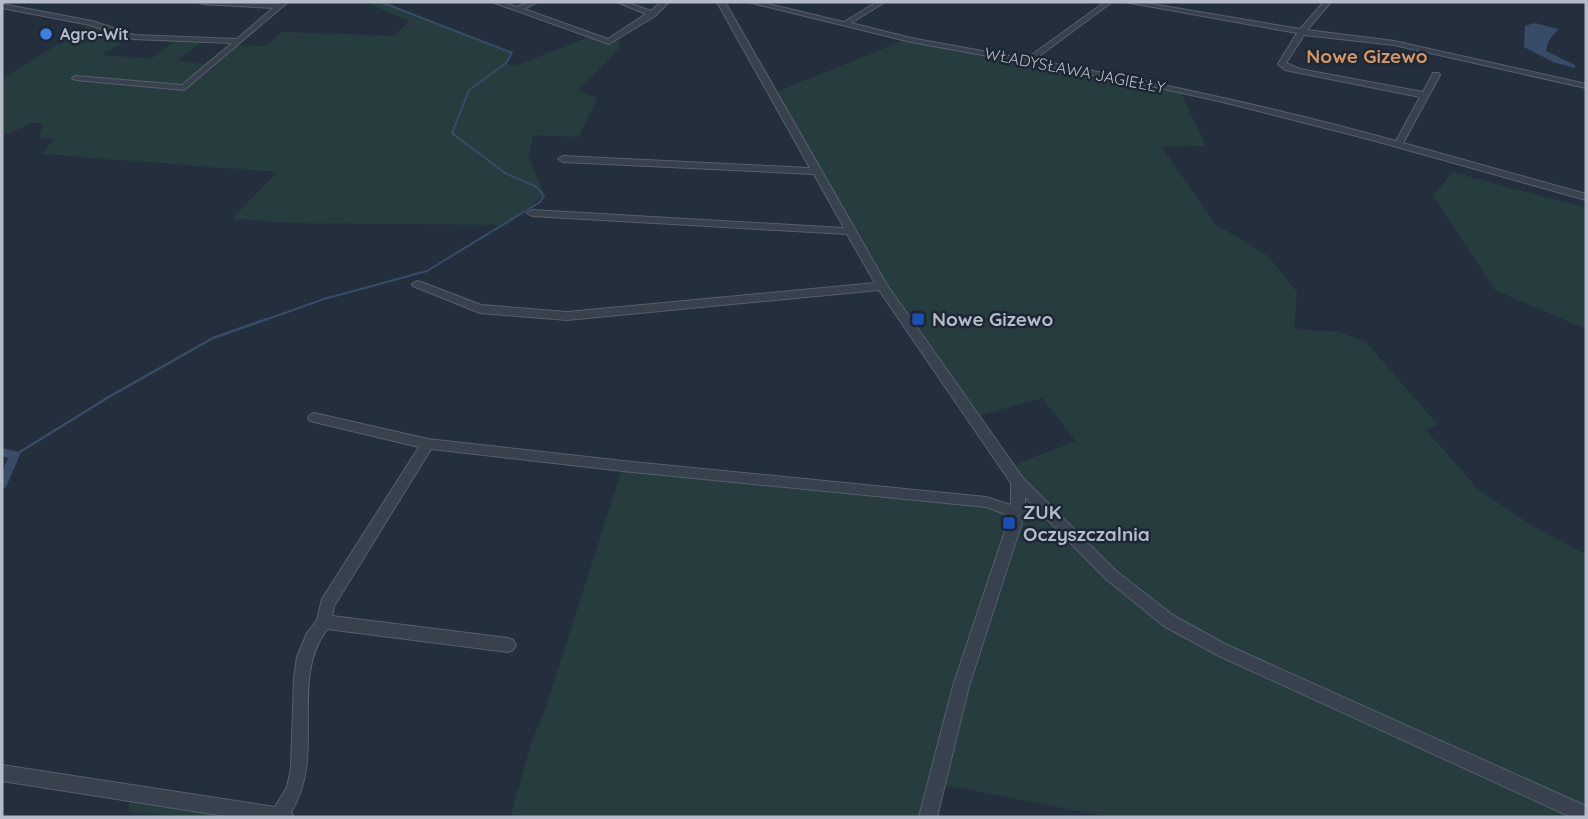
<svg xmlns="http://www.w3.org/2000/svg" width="1588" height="819" font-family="Quicksand,sans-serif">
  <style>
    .green { fill: #263c3f }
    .water { fill: #394c67 }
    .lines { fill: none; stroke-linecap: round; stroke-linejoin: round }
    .stream-far1 { stroke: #394c67; stroke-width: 2 }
    .stream { stroke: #394c67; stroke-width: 2.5 }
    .canal { fill: #394c67; fill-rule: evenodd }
    .minor-casing { stroke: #565f6c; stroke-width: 2 }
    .minor { fill: #38414e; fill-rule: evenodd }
    .shop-dot { fill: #3f7fe0; stroke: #1d2633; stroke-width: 2.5 }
    .transit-dot { fill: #1a4fb4; stroke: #1d2633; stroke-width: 2.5 }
    .labels { text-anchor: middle; stroke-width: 5; stroke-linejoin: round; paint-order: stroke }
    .far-poi-label { font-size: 16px; font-weight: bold; fill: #b4bcc9; stroke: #1d2633; text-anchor: start }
    .far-street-label { font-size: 16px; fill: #b4bcc9; stroke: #1d2633 }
    .far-quarter-label { font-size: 19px; font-weight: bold; fill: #d59563; stroke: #1d2633 }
    .poi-label { font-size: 19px; font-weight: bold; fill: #b4bcc9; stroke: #1d2633; text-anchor: start }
  </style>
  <rect width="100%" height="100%" fill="#242f3e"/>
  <path class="green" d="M365 2H382L512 51 506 63 515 66 594 35H602L620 43 618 50 578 91 597 98 579 137 533 135 528 156 544 195 506 225 293 223 232 219 277 172 41 154 54 139 39 138 43 123H32L2 136V79L87 26 106 23 136 34 101 55 151 59 181 36 207 37 177 61 205 64 229 45 266 46 281 32 394 36 409 21Z
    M902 41 1179 89 1206 146 1162 147 1215 224 1268 256 1297 292 1294 329 1339 332 1366 342 1438 425 1425 429 1479 490 1534 527 1586 554V817H1109L929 782 919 817H510L532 741 545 710 623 466 1015 509 1023 491 1016 464 1076 441 1042 398 979 416 882 286 774 93Z
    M1452 172 1586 208V329L1495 290 1433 196Z
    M129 797 232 817H189L129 812Z"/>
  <path class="water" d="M1535 23 1558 29 1548 42 1546 51 1575 65V68L1553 62 1524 47 1525 26Z"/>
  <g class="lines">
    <path class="stream-far1" d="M262 321 324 299 427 271 540 202 544 196 537 187 505 173 452 133 469 90 506 63 512 53 381 2"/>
    <path class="stream" d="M15 455 107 398 213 338 267 319"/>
    <path class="canal" d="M2 448 19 452 20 455 6 487 2 489V472L8 458 2 456Z"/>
    <g class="minor-casing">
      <path id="minor" d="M199 2 278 4 280 2H288L184 90 76 80 72 78 76 76 182 85 232 43 133 39 90 25 2 8V4L92 21 134 35 237 39 273 8 202 4Z
        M492 2H502L517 7 529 2H537L524 9 608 39 646 14 617 2H626L651 11 661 2H669L655 16 609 44Z
        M717 2H725L887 285 1023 478 1116 571 1174 616 1227 645 1586 806V817H1571L1217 655 1164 626 1106 579 1025 497V513L969 686 937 817H919L953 686 1010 516 986 507 623 471 431 449 334 606 332 616 508 638 513 640 516 645 513 650 508 652 327 629C288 682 327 754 291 812L294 817H231L2 781V765L275 807 287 787 291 768 294 678 297 657 307 633 317 620 322 599 419 447 310 421 308 418 310 415 314 413 428 439 623 461 986 497 1011 505V483L879 290 567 320 480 313 413 286 412 284 417 281 421 282 481 305 567 312 875 283 847 234 532 216 527 213 532 210 844 228 814 174 563 162 558 159 563 156 810 168Z
        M748 2H760L844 22 877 2H885L851 23 911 38 1026 59 1105 2H1112L1034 60C1156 82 1277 108 1396 141L1420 97 1285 70 1278 64 1297 33 1125 2H1140L1300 29 1324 2H1331L1307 30 1394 41 1586 84V88L1394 45 1304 35 1286 63 1300 69 1423 92 1433 73H1439L1440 75 1403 143 1586 194V200L1372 140 1223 102 1141 84 911 42Z"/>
    </g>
    <use href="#minor" class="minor"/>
  </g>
  <circle class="shop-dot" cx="46" cy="34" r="7"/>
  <g class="transit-dot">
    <rect x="911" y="312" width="14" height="14" rx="3.5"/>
    <rect x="1002" y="516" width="14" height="14" rx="3.5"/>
  </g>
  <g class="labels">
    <g class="far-poi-label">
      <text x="60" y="40">Agro-Wit</text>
    </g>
    <g class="far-street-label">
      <text transform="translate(1075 70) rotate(11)" y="6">WŁADYSŁAWA JAGIEŁŁY</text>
    </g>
    <g class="far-quarter-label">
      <text x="1367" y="63">Nowe Gizewo</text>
    </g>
    <g class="poi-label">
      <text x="932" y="326">Nowe Gizewo</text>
      <text x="1023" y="519">ZUK<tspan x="1023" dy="22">Oczyszczalnia</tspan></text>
    </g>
  </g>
  <rect width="1588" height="819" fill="none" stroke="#b4bcc9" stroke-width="7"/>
</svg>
